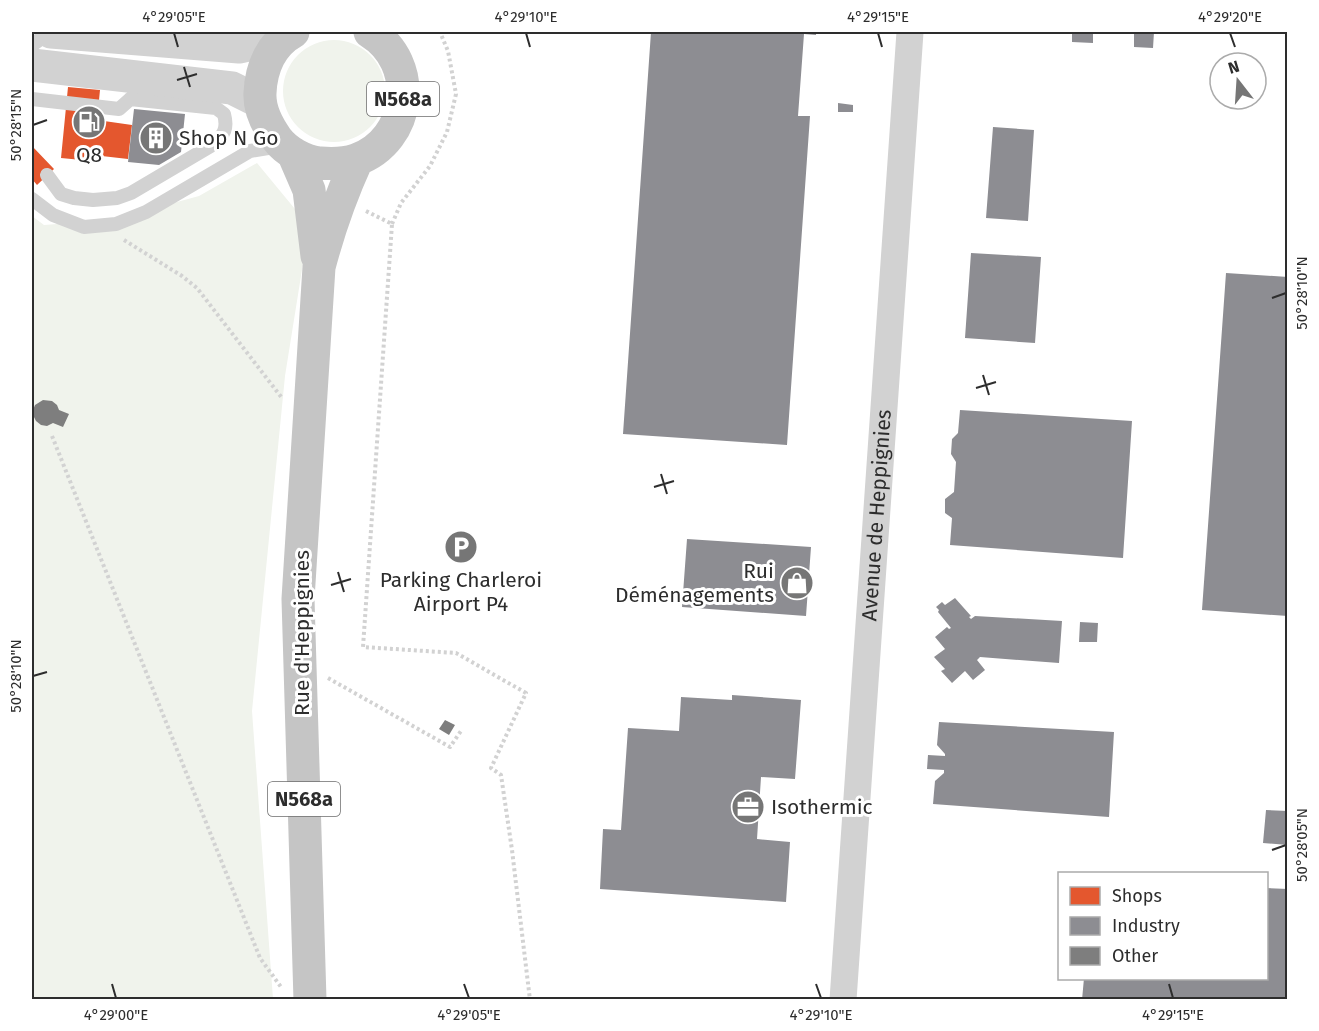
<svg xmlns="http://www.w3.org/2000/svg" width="1319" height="1031" font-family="'Fira Sans',sans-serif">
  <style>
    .green { fill: #f0f3ec }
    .shops { fill: #e4572e }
    .industry { fill: #8d8d92 }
    .building { fill: #7e7e7e }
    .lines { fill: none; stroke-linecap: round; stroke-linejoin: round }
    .path { stroke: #d2d2d2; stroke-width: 4; stroke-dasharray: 3 3; stroke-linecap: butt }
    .service { stroke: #d2d2d2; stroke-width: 14 }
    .minor { stroke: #d2d2d2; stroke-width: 27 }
    .tertiary { stroke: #d2d2d2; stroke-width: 33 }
    .primary { stroke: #c5c5c5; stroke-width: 33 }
    .ticks { fill: none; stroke: #2d2d2d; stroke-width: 2 }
    .labels { text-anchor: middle; stroke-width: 6; stroke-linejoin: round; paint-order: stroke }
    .shield { fill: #fff; stroke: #6c6c6c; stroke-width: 1.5 }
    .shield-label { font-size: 20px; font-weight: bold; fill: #2d2d2d }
    .poi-label { font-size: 21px; fill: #2d2d2d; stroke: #fff; text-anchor: start }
    .street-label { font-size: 21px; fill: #2d2d2d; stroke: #fff }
    .neatline { fill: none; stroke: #2d2d2d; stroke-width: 2 }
    .ticks-label { font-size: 15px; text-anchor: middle; fill: #2d2d2d }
  </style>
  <rect width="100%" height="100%" fill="#fff"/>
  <path class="green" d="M283 91a51 51 0 1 1 102 0a51 51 0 1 1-102 0Z
    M257 163 309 226 285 376 252 711 273 999H32V216L44 225 111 220 199 196Z"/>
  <path class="shops" d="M68 87 100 90 97 120 132 125 128 159 93 155 92 161 61 158Z
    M32 146 54 169 37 185 32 179Z"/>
  <path class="industry" d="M651 32H816V35L804 34 798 116H810L787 445 623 434Z
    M1072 32H1093V43L1072 42Z
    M1134 32H1154L1153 48 1134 47Z
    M838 103 853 105V112H838Z
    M134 109 185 114 181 152 159 165 128 162Z
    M993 127 1034 130 1028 221 986 218Z
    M971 253 1041 257 1035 343 965 338Z
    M1226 273 1288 277V616L1202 610Z
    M960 410 1132 421 1123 558 950 545 952 518 945 513V499L954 492 956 462 951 454 952 439 958 433Z
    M687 539 811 547 806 616 682 607Z
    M955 598 971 616 969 617 971 619 975 616 1062 621 1059 663 980 657 977 660 985 670 973 680 965 671 952 683 941 671 945 669 934 657 945 649 935 637 947 627 949 629 951 628 938 612 939 610 936 607 942 602 945 605Z
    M1080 622 1098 623 1097 642H1079Z
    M732 695 801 700 795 779 761 777 757 839 790 842 786 902 600 889 603 829 621 830 628 728 679 731 681 697 732 700Z
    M939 722 1114 732 1109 817 933 804 935 781 944 773V770L927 769 928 755 945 756V754L937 745Z
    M1266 810 1288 811V845L1263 843Z
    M1266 888 1288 889V1000H1082L1084 978H1266Z"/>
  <path class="building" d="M43 400 52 401 57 405 59 410 69 414 63 427 53 423 47 426 41 425 36 421 33 415V410L35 405Z
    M445 720 455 725 449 735 439 729Z"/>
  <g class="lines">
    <path class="path" d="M366 211 392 224 363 647 456 653 526 693 491 768 501 775 512 850 530 1000
      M392 224 401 203 430 166 447 132 456 94 448 51 440 32
      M124 240 182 276 197 288 282 398
      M52 436 260 958 281 987
      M328 678 450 747 461 731"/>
    <path class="service" d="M32 45 50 32
      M32 99 119 109 137 93
      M47 175 61 194 74 198 93 200 117 198 131 193 214 144C224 134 228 129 224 114L216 108 130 99
      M32 199 53 215 84 227 116 224 146 212 250 151 280 146"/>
    <path class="minor" id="s1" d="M843 1000 910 32"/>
    <path class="tertiary" d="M51 32 239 47 258 43 286 35
      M32 65 232 88 260 102"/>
    <path class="primary" d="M293 32C271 44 261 68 260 93 259 110 267 125 277 139 287 152 304 161 320 163 332 164 344 164 356 160 412 140 420 63 370 32
      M293 153 309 190 317 256
      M310 1000 298 599 319 267C329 229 341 195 357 160"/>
  </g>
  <path class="ticks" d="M174 33 178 47M526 33 530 47M878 33 882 47M1230 33 1235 47M184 67 190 87M177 80 197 74M33 125 47 120M1272 298 1286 293M983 375 989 395M976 388 996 382M661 474 667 494M654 487 674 481M338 572 344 592M331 585 351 579M33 676 47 672M1272 850 1286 845M112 984 116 998M464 984 469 998M816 984 821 998M1169 984 1173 998"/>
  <defs>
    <g id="fuel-disc" transform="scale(1.725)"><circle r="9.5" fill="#767676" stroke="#fff"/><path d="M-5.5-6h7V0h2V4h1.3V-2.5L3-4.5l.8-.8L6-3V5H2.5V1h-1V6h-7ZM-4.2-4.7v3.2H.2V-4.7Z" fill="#fff"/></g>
    <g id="building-disc" transform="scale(1.725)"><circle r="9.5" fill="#767676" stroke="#fff"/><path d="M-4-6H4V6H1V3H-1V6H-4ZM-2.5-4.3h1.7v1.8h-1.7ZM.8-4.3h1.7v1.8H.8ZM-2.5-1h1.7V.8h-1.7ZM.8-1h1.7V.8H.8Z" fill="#fff"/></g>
    <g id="parking-disc" transform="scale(1.725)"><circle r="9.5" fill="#767676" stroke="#fff"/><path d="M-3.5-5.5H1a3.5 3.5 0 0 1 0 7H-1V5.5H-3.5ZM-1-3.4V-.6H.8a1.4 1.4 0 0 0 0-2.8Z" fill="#fff"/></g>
    <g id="shop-disc" transform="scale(1.725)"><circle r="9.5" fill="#767676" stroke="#fff"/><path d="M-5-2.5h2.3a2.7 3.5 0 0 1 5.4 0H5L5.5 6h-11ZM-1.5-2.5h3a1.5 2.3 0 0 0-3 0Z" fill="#fff"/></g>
    <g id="office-disc" transform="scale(1.725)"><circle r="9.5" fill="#767676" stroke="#fff"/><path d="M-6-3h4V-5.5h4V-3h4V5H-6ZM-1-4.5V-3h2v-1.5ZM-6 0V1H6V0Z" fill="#fff"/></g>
  </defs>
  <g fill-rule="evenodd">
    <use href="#fuel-disc" x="89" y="122"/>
    <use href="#building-disc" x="156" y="138"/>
    <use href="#parking-disc" x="461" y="547"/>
    <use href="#shop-disc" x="797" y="583"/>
    <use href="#office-disc" x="748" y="807"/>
  </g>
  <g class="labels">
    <g class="shield">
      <rect x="367" y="82" width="72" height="34" rx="4.5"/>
      <rect x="268" y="782" width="72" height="34" rx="4.5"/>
    </g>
    <g class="shield-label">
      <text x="403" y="106">N568a</text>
      <text x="304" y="806">N568a</text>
    </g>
    <g class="poi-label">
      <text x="179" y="145">Shop N Go</text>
      <text x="89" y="162" text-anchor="middle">Q8</text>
      <text x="774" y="578" text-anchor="end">Rui<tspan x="774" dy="24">Déménagements</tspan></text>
      <text x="461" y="587" text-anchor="middle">Parking Charleroi<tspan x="461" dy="24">Airport P4</tspan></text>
      <text x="771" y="814">Isothermic</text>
    </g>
    <g class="street-label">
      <text dy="7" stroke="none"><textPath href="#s1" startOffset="486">Avenue de Heppignies</textPath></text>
      <text transform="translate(302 633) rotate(-90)" y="7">Rue d'Heppignies</text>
    </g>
  </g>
  <rect width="1319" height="1031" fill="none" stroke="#ffffff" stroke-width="66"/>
  <rect x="1058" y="872" width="210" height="108" fill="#ffffff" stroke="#ababab" stroke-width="1.5"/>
  <rect x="1070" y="887" width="30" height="18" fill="#e4572e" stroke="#ababab" stroke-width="1.5"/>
  <text x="1112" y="902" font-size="18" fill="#2d2d2d">Shops</text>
  <rect x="1070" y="917" width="30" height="18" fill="#8d8d92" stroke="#ababab" stroke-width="1.5"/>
  <text x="1112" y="932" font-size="18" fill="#2d2d2d">Industry</text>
  <rect x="1070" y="947" width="30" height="18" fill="#7e7e7e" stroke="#ababab" stroke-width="1.5"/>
  <text x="1112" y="962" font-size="18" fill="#2d2d2d">Other</text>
  <g transform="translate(1238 81) rotate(343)"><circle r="28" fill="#ffffff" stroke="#ababab" stroke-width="1.5"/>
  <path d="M0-4.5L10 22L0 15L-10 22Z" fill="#767676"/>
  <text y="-9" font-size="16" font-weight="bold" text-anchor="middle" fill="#2d2d2d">N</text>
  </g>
  <rect x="33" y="33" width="1253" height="965" class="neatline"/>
  <g class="ticks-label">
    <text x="174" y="22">4°29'05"E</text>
    <text x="526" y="22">4°29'10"E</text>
    <text x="878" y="22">4°29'15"E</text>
    <text x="1230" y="22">4°29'20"E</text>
    <text transform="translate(16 125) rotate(-90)" y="5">50°28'15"N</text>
    <text transform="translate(1302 293) rotate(-90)" y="5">50°28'10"N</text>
    <text transform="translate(16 676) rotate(-90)" y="5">50°28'10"N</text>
    <text transform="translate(1302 845) rotate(-90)" y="5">50°28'05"N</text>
    <text x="116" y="1020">4°29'00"E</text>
    <text x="469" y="1020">4°29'05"E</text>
    <text x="821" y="1020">4°29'10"E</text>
    <text x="1173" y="1020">4°29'15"E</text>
  </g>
</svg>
